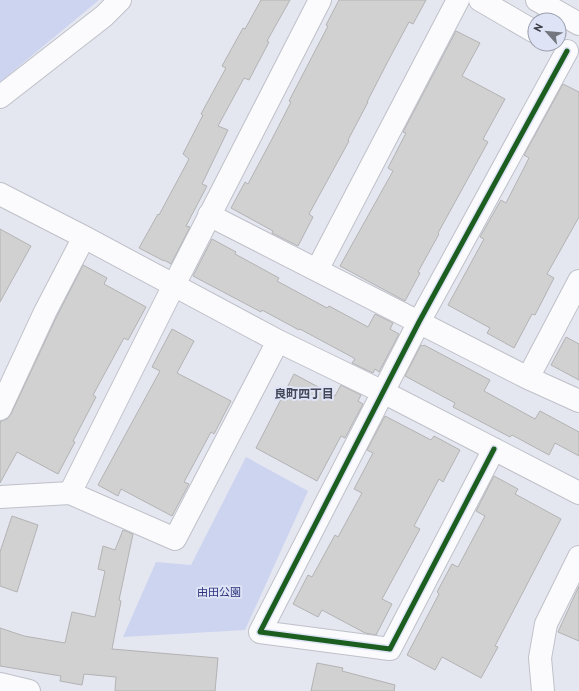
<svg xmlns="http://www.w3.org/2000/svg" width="579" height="691" font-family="'PT Sans','Noto Sans JP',sans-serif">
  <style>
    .green { fill: #cdd4f0 }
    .building { fill: #d1d1d1; stroke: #b3b3b4 }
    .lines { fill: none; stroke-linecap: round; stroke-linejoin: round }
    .minor-casing { stroke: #bfc1c9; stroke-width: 24 }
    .minor { stroke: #fbfbfd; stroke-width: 22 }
    .cycleway-casing { stroke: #dee3f6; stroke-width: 8 }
    .cycleway { stroke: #1b5e20; stroke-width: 5 }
    .labels { text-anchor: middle; stroke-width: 4; stroke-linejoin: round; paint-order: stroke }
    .park-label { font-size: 11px; fill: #2d347c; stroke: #dee3f6 }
    .neighbourhood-label { font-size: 12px; font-weight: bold; fill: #454858; stroke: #dee3f6 }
  </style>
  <rect width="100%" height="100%" fill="#e4e6f0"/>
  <path class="green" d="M0 0H99L0 82Z
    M246 457 308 491 245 630 123 637 156 562 191 565Z"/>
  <path class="building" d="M261 0H290L267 41 269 42 249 80 244 78 218 126 228 130 202 184 207 186 186 226 190 227 171 264 164 260V261L139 248 158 214 159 215 189 159 183 154 203 115 201 114 226 68 222 66 243 28 245 29Z
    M339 0H426L413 24 409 22 387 63 367 102H368L348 140 349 141 309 214 313 217 298 246 272 233 273 231 231 208 245 182 248 184 272 139 291 102 289 101 328 26 326 25Z
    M456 31 480 43 462 76 505 99 483 139 488 142 438 233 439 234 418 272 420 273 405 301 340 266 393 171 388 168 406 133 403 132Z
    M563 84 579 92V217L547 274 554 278 535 315 532 314 514 348 487 333 490 328 448 305 484 239 480 237 501 200 506 203 529 158 524 155Z
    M0 229 31 246 0 302Z
    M212 239 236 252 235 254 279 278 277 281 327 308 329 306 368 327 375 314 393 323 390 329 399 334 379 372 375 369 373 373 352 363 355 359 352 357 300 329 299 330 262 310 261 312 193 276Z
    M83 265 107 278 104 284 146 307 128 340 124 338 93 395 96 397 73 441 75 442 58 474 17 452 0 483V424L1 421 7 419 11 414 56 318Z
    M172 329 194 341 177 373 231 401 214 434 211 432 184 482 189 484 172 516 121 489 118 496 98 485 160 371 152 367Z
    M566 337 579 344V380L551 365Z
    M421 345 423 346 424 345 490 380 484 391 535 419 540 411 579 432V456L555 443 549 455 512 435 510 437 453 407 455 403 405 376Z
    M294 374 335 396 341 385 361 395 358 401 363 404 345 438 341 436 317 481 256 448Z
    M385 416 431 440 434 436 460 450 443 482 439 479 414 526 420 529 382 599 392 604 376 635 365 633 322 610 318 617 293 604 308 575 312 577 335 535 338 537 362 493 354 489 373 453 367 450Z
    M494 476 518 489 515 494 561 519 495 646 498 647 481 678 442 657 435 670 407 655 439 594 437 592 452 564 458 567 485 516 476 511Z
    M12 516 38 525 17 592 0 586V552Z
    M123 530 133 534 119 600 121 601 112 649 218 658 215 691H115L116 677 84 674 82 685 60 681 61 676 0 666V628L24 636 65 643 72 612 95 617 105 571 98 569 103 546 115 550Z
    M579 586V641L558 632Z
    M317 663 343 668 342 671 395 685 394 691H311Z"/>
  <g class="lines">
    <g class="minor-casing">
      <path id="minor" d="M480 0 535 32
        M537 0 579 24
        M0 97 104 16 120 0
        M0 194 84 237 278 341 383 392 579 493
        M209 215 528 378 579 401
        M317 270 458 0
        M528 378 579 281
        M0 409 45 312 84 237
        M494 449 390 649 260 632 419 322 567 51
        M70 493 175 539 278 341
        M0 497 70 493 174 285 320 0
        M0 684 29 691
        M543 691 540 658 546 624 579 557"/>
    </g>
    <use href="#minor" class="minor"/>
    <g class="cycleway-casing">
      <path id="cycleway" d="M494 449 390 649 260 632 419 322 567 51"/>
    </g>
    <use href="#cycleway" class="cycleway"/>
  </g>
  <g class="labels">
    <g class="park-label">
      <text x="219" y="596">由田公園</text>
    </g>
    <g class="neighbourhood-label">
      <text x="304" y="398">良町四丁目</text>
    </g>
  </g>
  <g transform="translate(547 32) rotate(297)"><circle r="19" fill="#dee3f6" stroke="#9c9fae"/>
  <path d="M0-3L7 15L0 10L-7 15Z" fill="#74767f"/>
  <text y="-6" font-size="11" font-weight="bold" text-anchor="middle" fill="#383a42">N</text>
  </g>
</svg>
